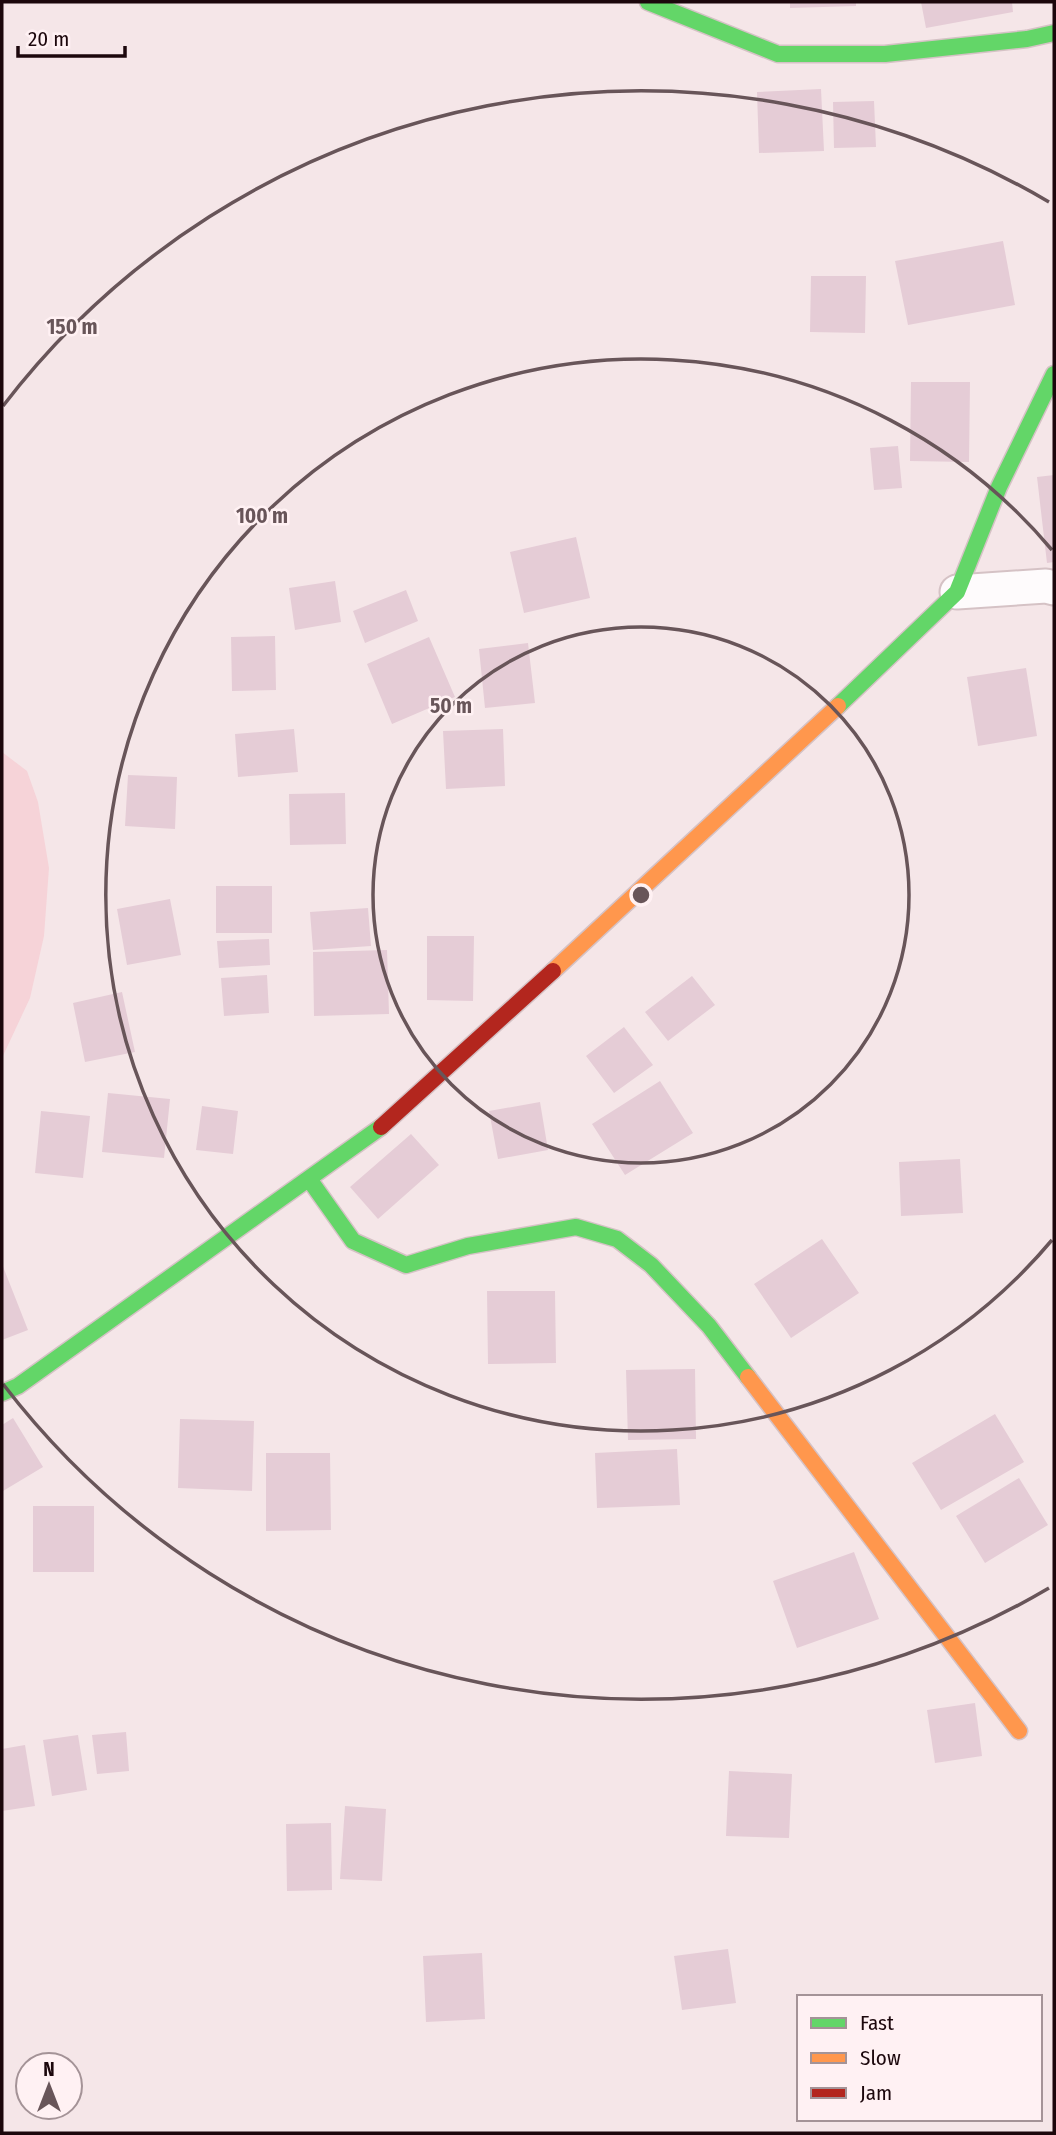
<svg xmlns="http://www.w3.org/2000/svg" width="1056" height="2135" font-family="'Fira Sans Condensed',sans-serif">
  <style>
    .green { fill: #f6d3d8 }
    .building { fill: #e5ccd6 }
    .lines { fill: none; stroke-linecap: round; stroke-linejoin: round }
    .street-casing { stroke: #d5c2c5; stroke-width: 37 }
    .fast-casing { stroke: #d5c2c5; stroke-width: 19 }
    .slow-casing { stroke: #d5c2c5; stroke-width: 19 }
    .jam-casing { stroke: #d5c2c5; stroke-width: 19 }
    .street { stroke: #fefbfc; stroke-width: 33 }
    .fast { stroke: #63d668; stroke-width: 16 }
    .slow { stroke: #ff974d; stroke-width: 16 }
    .jam { stroke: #b3261e; stroke-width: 16 }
    .ring { fill: none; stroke: #685559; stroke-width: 3.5 }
    .centre { fill: #685559; stroke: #fff1f3; stroke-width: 3.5 }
    .ring-label { font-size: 21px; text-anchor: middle; font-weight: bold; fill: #685559; stroke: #fff1f3; stroke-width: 5; stroke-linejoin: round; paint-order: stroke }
  </style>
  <rect width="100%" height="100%" fill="#f5e6e8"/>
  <path class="green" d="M2 752 27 771 38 802 49 868 44 936 30 998 2 1058Z"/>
  <path class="building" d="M790 2H856V6L790 8Z
    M921 2H1012L1013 12 926 28Z
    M821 89 824 151 759 153 757 92Z
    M874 101 876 147 834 148 833 102Z
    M1003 241 1015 305 908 325 895 261Z
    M811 276H866L865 333 810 332Z
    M911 382H970L969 462 910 461Z
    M898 446 902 488 874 490 870 448Z
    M1054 475V562L1047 563 1037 477Z
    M576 537 590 598 524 613 510 552Z
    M335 581 341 622 295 630 289 588Z
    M406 590 418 621 365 643 353 611Z
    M275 636 276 690 232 691 231 637Z
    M429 637 455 697 392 724 367 664Z
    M528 643 535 703 485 708 479 649Z
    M1026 668 1037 736 978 746 967 677Z
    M294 729 298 772 238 777 235 734Z
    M503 729 505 786 446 789 443 731Z
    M128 775 177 777 175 829 125 826Z
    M345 793 346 844 290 845 289 794Z
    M216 886H272V933H216Z
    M170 899 181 955 127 965 117 909Z
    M368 908 371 946 313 950 310 912Z
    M427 936H474L473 1001 427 1000Z
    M269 939 270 965 219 968 217 941Z
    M387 950 389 1014 314 1016 313 952Z
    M267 975 269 1013 224 1016 221 978Z
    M692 976 715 1005 668 1041 645 1012Z
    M122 992 135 1052 85 1062 73 1003Z
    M624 1027 653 1065 614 1093 586 1056Z
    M660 1081 693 1133 625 1175 592 1124Z
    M108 1093 170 1099 164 1158 102 1152Z
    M540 1102 548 1150 498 1159 489 1111Z
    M202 1106 238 1111 233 1154 196 1150Z
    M41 1111 90 1116 83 1178 35 1173Z
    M411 1134 439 1165 378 1219 350 1187Z
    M960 1159 963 1213 901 1216 899 1162Z
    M822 1239 859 1293 791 1338 754 1284Z
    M2 1264 28 1330 2 1340Z
    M487 1291H555L556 1363 488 1364Z
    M695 1369 696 1439 628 1440 626 1370Z
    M995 1414 1024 1462 941 1510 912 1463Z
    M13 1418 43 1467 3 1491 2 1425Z
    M180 1419 254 1421 252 1491 178 1488Z
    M677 1449 680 1505 597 1508 595 1453Z
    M266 1453H330L331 1530 266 1531Z
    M1019 1478 1048 1525 985 1563 956 1516Z
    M33 1506H94V1572H33Z
    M854 1552 879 1619 797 1648 773 1581Z
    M975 1703 982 1756 935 1763 927 1710Z
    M126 1732 129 1771 97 1774 92 1735Z
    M78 1735 87 1790 52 1796 43 1740Z
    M25 1745 35 1806 2 1811V1749Z
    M729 1771 792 1774 789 1838 726 1836Z
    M345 1806 386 1809 382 1881 340 1879Z
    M331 1823 332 1890 287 1891 286 1824Z
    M728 1949 736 2003 682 2010 674 1956Z
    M482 1953 485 2019 426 2022 423 1956Z"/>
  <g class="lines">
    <g class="street-casing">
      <path id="street" d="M957 592 1046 586 1054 588"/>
    </g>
    <g class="fast-casing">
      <path id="fast" d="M648 2 778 54H885L1027 39 1054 33
        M838 706 957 592 999 487 1054 374
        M309 1179 353 1241 406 1265 468 1246 576 1227 617 1239 651 1265 709 1326 748 1377
        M2 1393 18 1386 381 1127"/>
    </g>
    <g class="slow-casing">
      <path id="slow" d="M553 971 838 706
        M748 1377 1019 1731"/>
    </g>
    <g class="jam-casing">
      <path id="jam" d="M381 1127 553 971"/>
    </g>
    <use href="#street" class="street"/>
    <use href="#fast" class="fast"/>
    <use href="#slow" class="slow"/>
    <use href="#jam" class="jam"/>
  </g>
  <g class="ring">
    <circle cx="641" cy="895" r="268"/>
    <path d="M1052 1240A536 536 0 1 1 1052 550"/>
    <path d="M1049 1588A804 804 0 0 1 3 1384M3 406A804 804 0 0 1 1049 202"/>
  </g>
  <circle cx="641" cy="895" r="10" class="centre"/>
  <g class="ring-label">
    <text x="72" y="334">150 m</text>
    <text x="262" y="523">100 m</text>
    <text x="451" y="713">50 m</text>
  </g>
  <rect width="1056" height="2135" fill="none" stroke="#1c070c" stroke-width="7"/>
  <rect x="797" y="1995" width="245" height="126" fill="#fff1f3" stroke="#a49397" stroke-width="2"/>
  <rect x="811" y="2018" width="35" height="10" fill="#63d668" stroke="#a49397" stroke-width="2"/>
  <text x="860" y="2030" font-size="21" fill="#1c070c">Fast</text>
  <rect x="811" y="2053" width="35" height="10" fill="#ff974d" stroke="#a49397" stroke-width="2"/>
  <text x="860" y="2065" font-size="21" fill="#1c070c">Slow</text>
  <rect x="811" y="2088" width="35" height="10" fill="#b3261e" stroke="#a49397" stroke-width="2"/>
  <text x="860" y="2100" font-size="21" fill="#1c070c">Jam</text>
  <g transform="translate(49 2086)"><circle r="33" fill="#fff1f3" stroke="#a49397" stroke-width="2"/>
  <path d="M0-5L12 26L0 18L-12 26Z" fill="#685559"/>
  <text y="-10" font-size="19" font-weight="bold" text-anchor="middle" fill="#1c070c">N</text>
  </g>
  <path d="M18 46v10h107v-10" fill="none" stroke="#1c070c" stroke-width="3.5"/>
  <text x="28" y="46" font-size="21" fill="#1c070c" stroke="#fff1f3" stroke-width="5" paint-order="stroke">20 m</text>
</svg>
